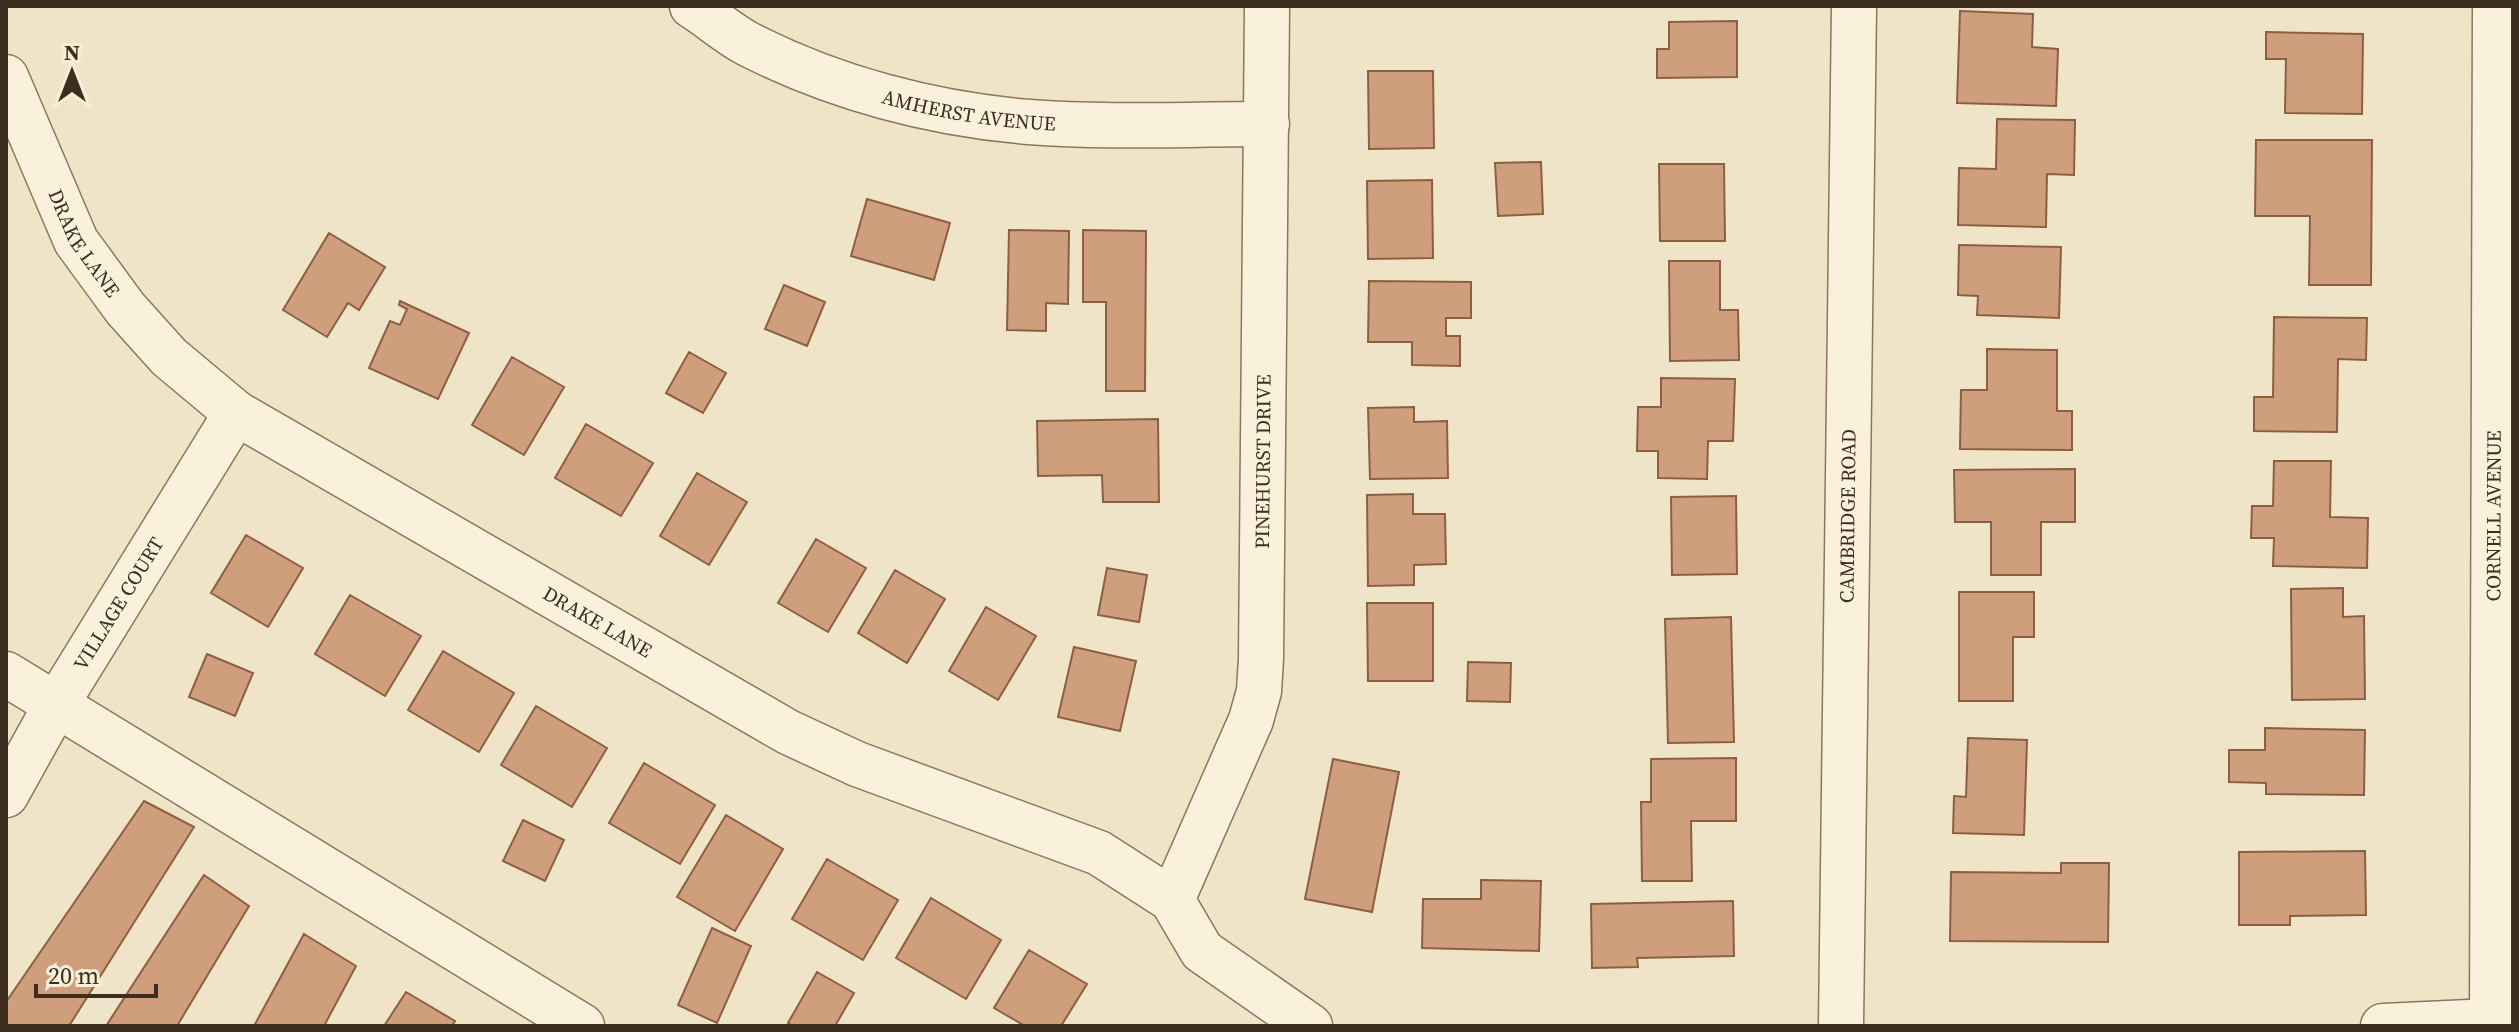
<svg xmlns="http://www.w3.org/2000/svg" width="2519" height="1032" font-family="'Source Serif 4',serif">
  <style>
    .building { fill: #cf9f7d; stroke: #8d5f41; stroke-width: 2 }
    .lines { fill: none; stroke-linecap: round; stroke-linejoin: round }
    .minor-casing { stroke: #8d765c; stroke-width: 47 }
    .minor { stroke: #faf1dc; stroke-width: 44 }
    .labels { text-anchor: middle; stroke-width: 7; stroke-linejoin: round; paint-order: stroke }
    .street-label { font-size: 20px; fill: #3d2e20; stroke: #f7eed8 }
  </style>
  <rect width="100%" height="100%" fill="#f0e4c8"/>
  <path class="building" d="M1960 11 2033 14 2032 47 2058 49 2056 106 1957 103Z
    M1737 21V77L1657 78V49H1669V22Z
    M2266 32 2363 34 2362 114 2285 113 2286 59H2266Z
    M1368 71H1433L1434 148 1369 149Z
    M1997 119 2075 120 2074 175 2047 174 2046 227 1958 225 1959 168 1996 169Z
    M2256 140H2372L2371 285H2309L2310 216H2255Z
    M1541 162 1543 214 1498 216 1495 163Z
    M1659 164H1724L1725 241H1660Z
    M1432 180 1433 258 1368 259 1367 181Z
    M867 199 950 223 934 280 851 256Z
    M1009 230 1069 231 1068 304 1046 303V331L1007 330Z
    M1083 230 1146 231 1145 391H1106V302H1083Z
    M329 233 385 267 359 310 348 303 327 337 283 310Z
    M1959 245 2061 247 2059 318 1977 315 1978 296 1958 295Z
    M1669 261H1720V310H1738L1739 360 1670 361Z
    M1369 281 1471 282V318H1446V336H1460V366L1412 365V342H1368Z
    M784 285 825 302 807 346 765 329Z
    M400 301 469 333 438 399 369 368 390 321 400 325 407 309 399 305Z
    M2274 317 2367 318 2366 360 2338 359 2337 432 2254 431V397H2273Z
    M1987 349 2057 350V411H2072V450L1960 449 1961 390H1987Z
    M689 352 726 373 703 413 666 393Z
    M512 357 564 387 524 455 472 425Z
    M1661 378 1735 379 1733 441H1708L1707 479 1658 478V451H1637L1638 407H1661Z
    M1414 407V422L1447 421 1448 478 1370 479 1368 408Z
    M1158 419 1159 502H1103L1102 475 1038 476 1037 421Z
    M586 424 653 463 621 516 555 478Z
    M2274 461H2331L2330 517 2368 518 2367 568 2273 566 2274 538H2251L2252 506H2273Z
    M2075 469V522H2041V575H1991V522H1955L1954 470Z
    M697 473 747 502 709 565 660 536Z
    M1413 494V514H1445L1446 564 1414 565V585L1368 586 1367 495Z
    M1736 496 1737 574 1672 575 1671 497Z
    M246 535 303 568 268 627 211 593Z
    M816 539 866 568 828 632 778 603Z
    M1107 568 1147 575 1139 622 1098 615Z
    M895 570 945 599 907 663 858 633Z
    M2343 588V617L2364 616 2365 699 2292 700 2291 589Z
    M1959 592H2034V637H2013V701H1959Z
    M350 595 421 636 385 696 315 654Z
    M1367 603H1433V681H1368Z
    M986 607 1036 636 998 700 949 671Z
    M1731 617 1734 742 1668 743 1665 619Z
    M1074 647 1136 661 1120 731 1058 717Z
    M443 651 514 693 479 752 408 710Z
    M207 654 253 673 235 716 189 697Z
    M1468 662 1511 663 1510 702 1467 701Z
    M536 706 607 748 572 807 501 765Z
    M2265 728 2365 730 2364 795 2266 794V783L2229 782V750H2265Z
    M1968 738 2027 740 2024 835 1953 833 1954 796 1966 797Z
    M1736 758V821H1691L1692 881H1642L1641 802H1651V759Z
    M1333 759 1399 772 1372 912 1305 899Z
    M644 763 715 805 680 864 609 823Z
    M144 801 194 827 69 1026H6V1002Z
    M726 815 783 849 735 931 677 897Z
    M523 820 564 840 545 881 503 861Z
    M2365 851 2366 915 2290 916V925H2239V852Z
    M827 859 898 900 863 960 792 919Z
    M2061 863H2109L2108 942 1950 941 1951 872 2061 873Z
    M204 875 249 906 177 1026H106Z
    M1481 880 1541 881 1539 951 1422 948 1423 899H1481Z
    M931 898 1001 940 966 999 896 958Z
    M1733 901 1734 956 1637 958 1638 967 1592 968 1591 904Z
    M712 928 751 946 717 1023 678 1005Z
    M304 934 356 966 324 1026H254Z
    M1029 950 1087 984 1061 1026H1025L994 1008Z
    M817 972 854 993 835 1026H793L788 1023Z
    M406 992 455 1021 452 1026H384Z"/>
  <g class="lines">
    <g class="minor-casing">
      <g id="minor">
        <path id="s1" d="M692 6C711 18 729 34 748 44 834 88 932 114 1029 122 1108 128 1188 124 1267 124"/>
        <path id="s2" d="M6 77 76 241 125 308 169 357 236 413 788 732 857 764 1099 853 1172 900 1202 951 1310 1026"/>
        <path d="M6 674 582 1026"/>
        <path id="s3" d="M6 795 56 705 236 413"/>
        <path id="s4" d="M1172 900 1251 720 1259 691 1261 659 1267 6"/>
        <path id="s5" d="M1841 1026 1854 6"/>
        <path d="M2383 1026 2513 1020"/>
        <path id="s6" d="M2492 1026 2495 6"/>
      </g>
    </g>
    <use href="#minor" class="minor"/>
  </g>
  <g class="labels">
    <g class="street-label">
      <text dy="7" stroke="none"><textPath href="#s1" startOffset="300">AMHERST AVENUE</textPath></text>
      <text dy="7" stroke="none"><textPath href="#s2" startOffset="184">DRAKE LANE</textPath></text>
      <text dy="7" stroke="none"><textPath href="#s4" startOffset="456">PINEHURST DRIVE</textPath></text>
      <text dy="7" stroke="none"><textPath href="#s5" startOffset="510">CAMBRIDGE ROAD</textPath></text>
      <text dy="7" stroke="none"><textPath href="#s6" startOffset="510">CORNELL AVENUE</textPath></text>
      <text dy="7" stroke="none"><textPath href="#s3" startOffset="222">VILLAGE COURT</textPath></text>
      <text dy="7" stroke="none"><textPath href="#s2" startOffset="832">DRAKE LANE</textPath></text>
    </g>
  </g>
  <rect width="2519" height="1032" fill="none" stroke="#3d2e20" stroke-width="16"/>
  <g transform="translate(72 72)" stroke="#f7eed8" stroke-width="6" paint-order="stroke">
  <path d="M0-6L14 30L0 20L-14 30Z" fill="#3d2e20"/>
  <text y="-12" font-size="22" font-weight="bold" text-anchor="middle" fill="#3d2e20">N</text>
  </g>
  <path d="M36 984v12h120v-12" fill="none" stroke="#3d2e20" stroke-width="4"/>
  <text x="48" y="984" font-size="24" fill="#3d2e20" stroke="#f7eed8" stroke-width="6" paint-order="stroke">20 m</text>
</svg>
